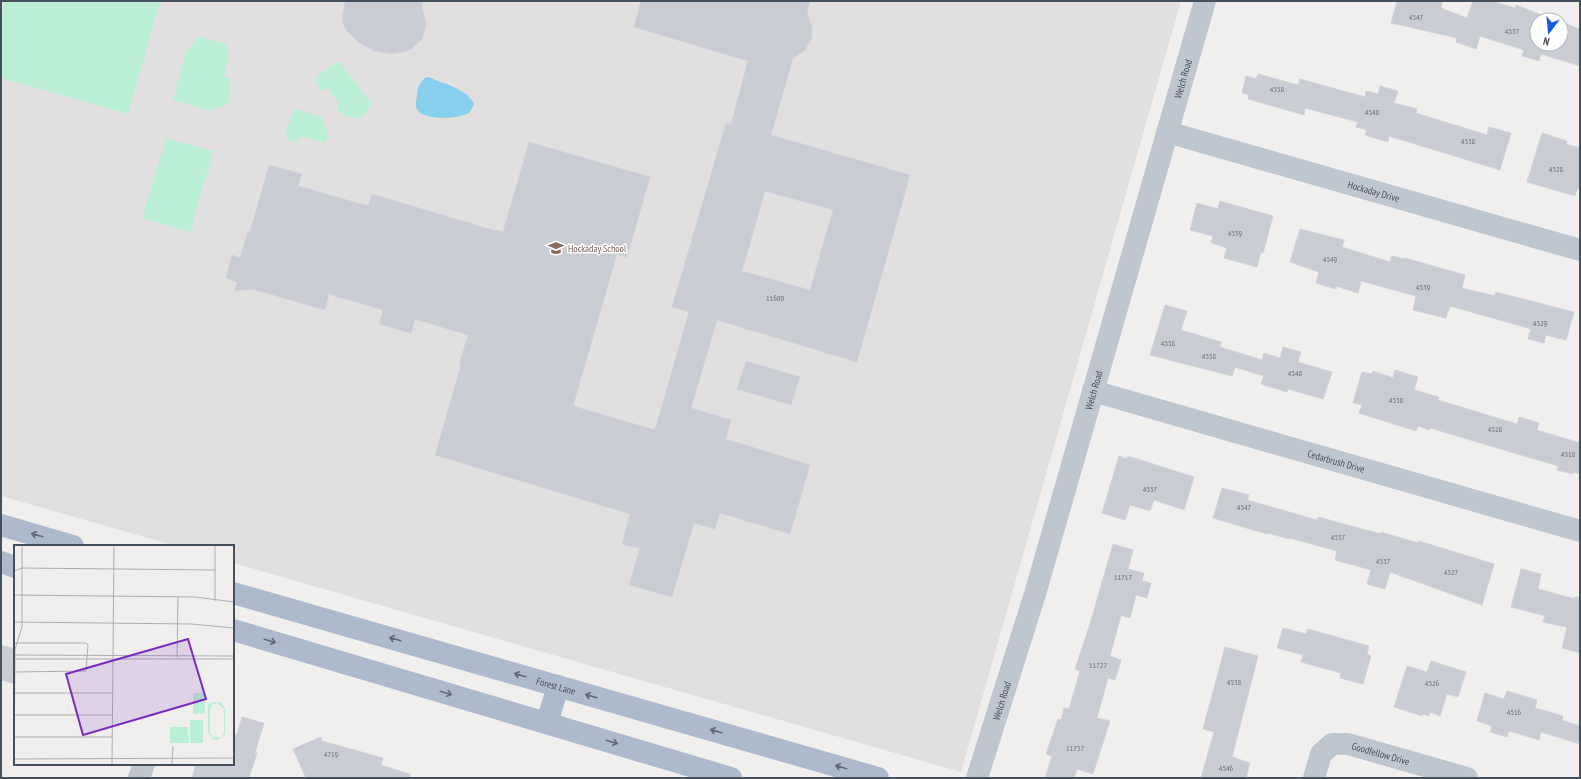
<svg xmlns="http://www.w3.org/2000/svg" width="1581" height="779" font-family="'PT Sans Narrow',sans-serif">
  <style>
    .education { fill: #e2dfe0 }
    .green { fill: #bbefd5 }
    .water { fill: #88ceed }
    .building { fill: #caccd4; stroke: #d2d3da; fill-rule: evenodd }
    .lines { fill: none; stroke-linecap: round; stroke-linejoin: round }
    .minor { stroke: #bec7d0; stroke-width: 22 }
    .major { stroke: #adbace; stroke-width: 22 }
    .oneway { stroke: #606a78 }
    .labels { text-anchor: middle; stroke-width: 3; stroke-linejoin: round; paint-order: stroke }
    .number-label { font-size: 8px; fill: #676e7a }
    .street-label { font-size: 10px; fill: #464f5c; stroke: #fff }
    .education-label { font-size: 10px; fill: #785e54; stroke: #fff; text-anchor: start }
    .inset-road { fill: none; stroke: #adaeb4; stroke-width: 1 }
    .view { fill: #7b2cbf; fill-opacity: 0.15; stroke: #7b2cbf; stroke-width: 2 }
    .inset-edge { fill: none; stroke: #464f5c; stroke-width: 2 }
  </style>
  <rect width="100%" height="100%" fill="#f1eeee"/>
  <path class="education" d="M1 1H1181L961 772 233 563V546H176L1 496Z"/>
  <path class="green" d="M5 1H160L128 114 1 78V15Z
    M199 36 226 44 229 57 224 76 230 79V99L227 104 211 111 173 100 185 53Z
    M339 61 371 103C364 122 355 121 339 112L337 106 339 104 327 88 321 91 316 82 318 75Z
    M296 109 322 117 328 134 325 143 301 136 295 143 289 141 285 134 292 114Z
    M166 138 213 151 190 232 142 218Z"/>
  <path class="water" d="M426 77C433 78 437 81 444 83 456 88 468 92 474 104 472 108 471 112 467 114 457 119 425 120 418 111 415 107 416 101 417 96 417 88 420 82 426 77Z"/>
  <path class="building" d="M345 1H421L426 25 422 39 411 49 403 52 391 54 374 51 358 42 346 30 342 20Z
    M641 1H810L807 14 812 26V38L805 50 793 58 771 135 910 175 857 362 717 320 691 408 731 420 726 439 810 465 790 534 720 513 715 529 694 523 672 597 629 585 640 548 622 544 630 514 435 455 461 365H459L468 335 415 319 411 333 379 324 383 310 329 294 325 310 252 289 235 291 237 282 226 278 232 255 240 258 248 231 250 232 269 165 302 174 298 186 368 206 372 194 496 231V230L503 232 529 142 650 177 627 257 617 254 573 406 655 430 689 312 672 307 726 123 731 124 748 61 634 27ZM765 191 833 210 810 290 742 271Z
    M1397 1H1443L1441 8 1467 18 1473 1H1492L1515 8 1516 5 1555 20H1537V44H1561V22L1580 29V66L1541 54 1539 61 1522 56 1524 50 1480 36 1476 49 1456 42 1457 38 1391 23Z
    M1258 74 1298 85 1300 79 1365 97 1366 91 1378 94 1380 86 1398 91 1394 103 1417 109 1416 113 1487 135 1489 127 1511 133 1500 170 1389 136 1388 142 1365 135 1367 130 1356 127 1358 122 1305 108 1304 115 1248 99 1249 95 1242 93 1246 76 1256 79Z
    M1542 133 1567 141 1566 144 1580 148V189H1577L1575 196 1527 182Z
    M1220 201 1273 216 1263 253 1261 252 1257 267 1224 258 1227 248 1211 243 1213 236 1190 230 1197 203 1218 209Z
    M1300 229 1344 240 1342 247 1390 262 1392 256 1405 259V258L1465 275 1462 288 1495 296 1496 292 1574 312 1566 340 1546 335 1544 343 1528 339 1531 329 1450 306 1446 318 1413 310 1416 296 1361 281 1358 293 1336 286V289L1316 283 1319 272 1290 262Z
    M1165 305 1187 311 1181 330 1221 342 1220 347 1262 360 1264 353 1280 358 1283 347 1301 352 1298 362 1332 372 1323 399 1288 389 1287 392 1261 384 1264 376 1235 367 1232 376 1150 355Z
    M746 361 800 377 791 405 737 389Z
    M1395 370 1418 377 1414 390 1439 397 1438 400 1517 424 1519 417 1539 423 1537 430 1580 443V474L1574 472 1573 474 1557 470 1558 466 1430 428 1429 430 1418 426 1416 431 1359 413 1362 405 1353 403 1362 372 1372 374 1373 371 1393 378Z
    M1119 456 1127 459 1128 456 1194 477 1184 510 1154 500 1150 511 1130 505 1125 520 1102 513Z
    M1222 488 1249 495 1247 500 1317 520 1318 517 1381 534V532L1418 543 1419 541 1494 564 1482 605 1390 572 1385 589 1367 584 1371 570 1335 560 1337 551 1290 538V539L1267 533V534L1213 518Z
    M1113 544 1133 550 1128 569 1144 573 1142 581 1151 583 1147 598 1136 595 1130 618 1121 615 1110 656 1121 660 1115 680 1108 678 1097 718 1110 721 1093 774 1077 769 1074 778H1045L1052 756 1046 754 1058 719 1061 720 1064 708 1069 709 1080 671 1075 669 1090 624Z
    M1521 569 1541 574 1538 589 1575 599V597H1580V653L1562 648 1567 627 1543 622 1545 616 1511 607Z
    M1283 628 1306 634 1308 629 1369 646 1367 654 1371 656 1363 684 1340 678 1341 673 1301 662 1303 655 1277 648Z
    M1 645 15 649V684L1 680Z
    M1225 647 1258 656 1232 757 1250 763 1246 778H1201L1214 732 1203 729Z
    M1431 661 1466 672 1458 697 1447 694 1440 716 1430 712 1429 716 1423 714 1422 716 1394 707 1407 666 1427 672Z
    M1507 691 1537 700 1535 708 1563 716 1562 720 1580 726V744L1541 732 1539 740 1509 731 1507 737 1490 732 1492 726 1477 721 1485 693 1504 699Z
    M242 717 264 723 255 753H257L249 778H192L196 764H233V733L237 735Z
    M321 737 322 741 383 758 381 765 410 774V778H306L293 749Z"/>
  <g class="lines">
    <g class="minor">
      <path id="s1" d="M1167 132 1580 250"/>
      <path id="s2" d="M1093 391 1580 531"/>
      <path d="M139 778 144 764"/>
      <path id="s3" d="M977 778 1035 594 1205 1"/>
      <path id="s4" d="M1314 778 1321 754 1332 744H1348L1467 778"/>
    </g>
    <g class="major">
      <path d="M1 525 73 546"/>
      <path d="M1 562 15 567"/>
      <path id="s5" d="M233 593 878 778"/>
      <path d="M233 630 731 778"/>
      <path d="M547 723 558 686"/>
    </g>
  </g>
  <defs><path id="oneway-shaft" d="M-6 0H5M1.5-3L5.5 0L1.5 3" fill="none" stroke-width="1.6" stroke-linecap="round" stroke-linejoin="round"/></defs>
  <g class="oneway">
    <use href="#oneway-shaft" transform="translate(37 535) rotate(-164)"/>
    <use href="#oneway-shaft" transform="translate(395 639) rotate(-164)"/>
    <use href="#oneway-shaft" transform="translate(270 641) rotate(17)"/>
    <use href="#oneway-shaft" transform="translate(520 675) rotate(-164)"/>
    <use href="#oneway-shaft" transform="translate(446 693) rotate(17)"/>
    <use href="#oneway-shaft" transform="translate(591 696) rotate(-164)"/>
    <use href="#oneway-shaft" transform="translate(716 731) rotate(-164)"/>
    <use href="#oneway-shaft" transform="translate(612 742) rotate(17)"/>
    <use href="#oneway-shaft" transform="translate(841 767) rotate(-164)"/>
  </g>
  <defs>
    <g id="school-bare" transform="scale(1.2)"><path d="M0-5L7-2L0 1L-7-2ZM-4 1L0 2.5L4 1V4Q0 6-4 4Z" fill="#8d6e63" stroke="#fff" stroke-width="2.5" paint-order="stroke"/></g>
  </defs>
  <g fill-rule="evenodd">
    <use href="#school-bare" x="556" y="248"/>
  </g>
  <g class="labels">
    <g class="number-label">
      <text x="1416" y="20">4547</text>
      <text x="1512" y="34">4537</text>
      <text x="1277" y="92">4558</text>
      <text x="1372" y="115">4548</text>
      <text x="1468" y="144">4538</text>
      <text x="1556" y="172">4528</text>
      <text x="1235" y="236">4559</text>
      <text x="1330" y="262">4549</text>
      <text x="1423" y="290">4539</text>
      <text x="775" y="301">11600</text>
      <text x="1540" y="326">4529</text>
      <text x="1168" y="346">4558</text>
      <text x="1209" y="359">4558</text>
      <text x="1295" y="376">4548</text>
      <text x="1396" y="403">4538</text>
      <text x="1495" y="432">4528</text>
      <text x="1568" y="457">4518</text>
      <text x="1150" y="492">4557</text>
      <text x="1244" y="510">4547</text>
      <text x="1338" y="540">4537</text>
      <text x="1383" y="564">4537</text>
      <text x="1451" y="575">4527</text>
      <text x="1123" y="580">11717</text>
      <text x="1098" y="668">11727</text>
      <text x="1234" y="685">4538</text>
      <text x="1432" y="686">4526</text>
      <text x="1514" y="715">4516</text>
      <text x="1075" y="751">11737</text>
      <text x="331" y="757">4719</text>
      <text x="1226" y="771">4546</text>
    </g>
    <g class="street-label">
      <text dy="4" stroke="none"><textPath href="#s3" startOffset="729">Welch Road</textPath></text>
      <text dy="4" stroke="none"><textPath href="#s1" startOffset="215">Hockaday Drive</textPath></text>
      <text dy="4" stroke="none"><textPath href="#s3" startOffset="405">Welch Road</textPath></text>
      <text dy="4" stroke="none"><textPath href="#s2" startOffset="253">Cedarbrush Drive</textPath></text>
      <text dy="4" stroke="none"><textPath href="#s5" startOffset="336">Forest Lane</textPath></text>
      <text dy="4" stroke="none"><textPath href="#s3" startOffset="81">Welch Road</textPath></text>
      <text dy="4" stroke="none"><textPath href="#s4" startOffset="90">Goodfellow Drive</textPath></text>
    </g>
    <g class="education-label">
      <text x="568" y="252">Hockaday School</text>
    </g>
  </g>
  <g transform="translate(14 545)">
    <rect width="220" height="220" fill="#f1eeee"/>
    <path d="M179 148H191V168L179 169ZM200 157 208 158 211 164V189L204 195 198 194 194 187V159ZM203 158 210 164V187L207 193 201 191 200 194 196 188V165L198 160ZM176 175H189V198H176ZM156 182H174L175 198H156Z" fill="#bbefd5" fill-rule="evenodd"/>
    <path class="inset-road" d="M0 26 8 23 201 25M0 50 181 52 220 57M201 56V0M0 77 177 79 220 83M0 98H72L74 100 72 126 0 127M0 110 220 111M163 112 164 51M0 114H220M0 148H98M0 170H98M0 192H98M0 214 220 213M0 220 1 104 8 82V0M98 220 100 0M158 220 159 201"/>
    <path class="view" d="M174 94 192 154 69 190 52 129Z"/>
    <rect width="220" height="220" class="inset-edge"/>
  </g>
  <rect width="1581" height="779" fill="none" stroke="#464f5c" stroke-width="4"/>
  <g transform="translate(1549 32) rotate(196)"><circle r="19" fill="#ffffff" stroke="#b5b9be"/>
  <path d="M0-3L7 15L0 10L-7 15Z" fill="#165ae2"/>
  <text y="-6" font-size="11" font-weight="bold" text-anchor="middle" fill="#464f5c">N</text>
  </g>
</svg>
